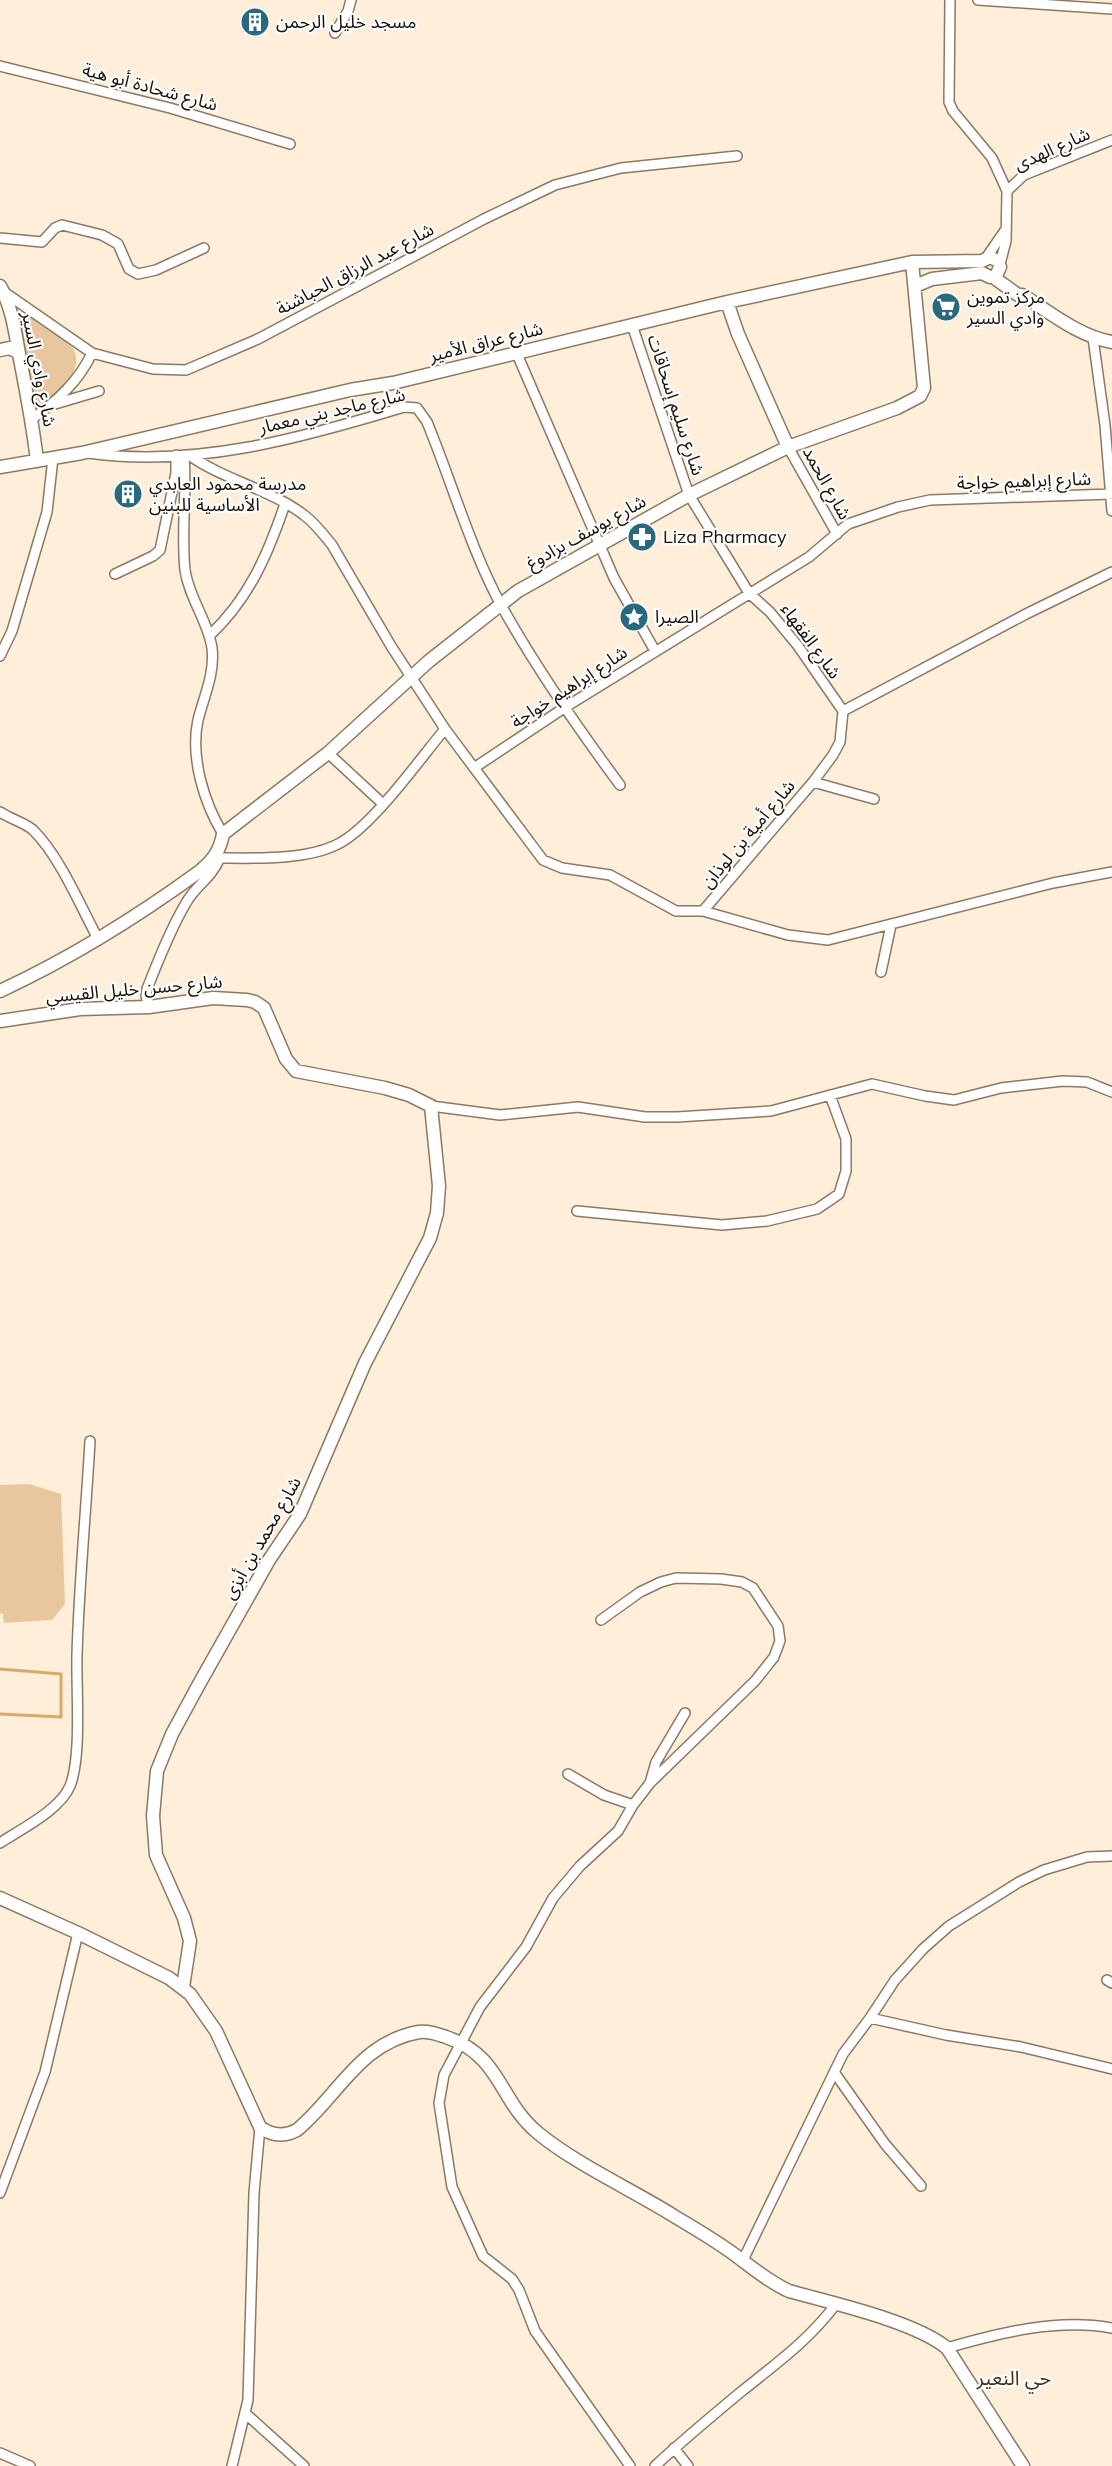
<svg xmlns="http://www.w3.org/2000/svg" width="1112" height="2466" font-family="Mulish,'Noto Sans Arabic',sans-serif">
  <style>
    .green { fill: #e8c79e }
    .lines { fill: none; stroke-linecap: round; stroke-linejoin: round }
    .stream { stroke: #daa868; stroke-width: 3 }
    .street-casing { stroke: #8b7963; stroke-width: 12 }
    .secondary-casing { stroke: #8b7963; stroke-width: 15 }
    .street { stroke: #fff; stroke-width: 9 }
    .secondary { stroke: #fff; stroke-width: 12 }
    .labels { text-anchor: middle; stroke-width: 4.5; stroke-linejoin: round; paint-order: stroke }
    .poi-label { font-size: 18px; fill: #171007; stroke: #fefefe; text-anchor: start }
    .street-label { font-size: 18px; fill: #171007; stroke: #fefefe }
    .neighbourhood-label { font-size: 20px; fill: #41311d; stroke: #fefefe }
  </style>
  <rect width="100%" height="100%" fill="#feeeda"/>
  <path class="green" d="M29 315 34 316C46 325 61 335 71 346 89 367 57 397 40 406L33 402 19 322Z
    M29 1484 61 1494 65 1604 52 1620 4 1623 3 1614 0 1613V1485Z"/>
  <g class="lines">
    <path class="stream" d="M0 1669 61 1674V1717L0 1714"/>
    <g class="street-casing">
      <path id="street" d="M950 0 949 102 953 111 992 158 1007 191 1006 241 1000 264
        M978 0 1112 9
        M335 33 348 11 351 0
        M0 66 170 108 290 144
        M1007 191 1024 175 1112 140
        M0 238 42 242 55 228 62 225 102 235 118 244 129 269 138 274 156 270 204 248
        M986 258 1006 229
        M4 292 92 353 153 369 186 370 258 339 484 219 555 185 621 168 737 156
        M632 325 689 495 749 593 770 612 798 646 843 711
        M1093 338 1105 425 1112 511
        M517 354 614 578 655 651
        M55 404 99 391
        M32 419C57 401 79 381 92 353
        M788 447 837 534
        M88 453C195 468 302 438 404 407L417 408 427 422C451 480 471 550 501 605 536 668 577 727 620 785
        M184 455C187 493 181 533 185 570 189 598 208 621 212 648 215 674 204 696 198 720 190 757 204 803 223 834
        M189 455C224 480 270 489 304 515 315 523 324 535 332 545L391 646 445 729 543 860 562 868 610 875 676 911H703L813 782 833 755 840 742 843 711
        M115 574 153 556 160 550 176 473V455
        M209 636C249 599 268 554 285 504
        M0 656 12 631 47 512 53 458
        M843 711 1026 614 1112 572
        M328 753 383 804
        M474 768 564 708 809 557 848 524 898 507 930 500 1112 494
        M813 782 874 799
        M0 812C10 819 24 822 33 830 59 855 81 907 98 939
        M215 858C251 858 305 861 338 844 372 827 419 760 445 729
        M703 911 788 935 828 940 1053 883 1112 872
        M881 972 891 925
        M149 1007 146 996 147 989C158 961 171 928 186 903 196 885 210 880 220 858
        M431 1106 500 1115 578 1107 645 1117H677L771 1111 872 1084 925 1096 954 1100 1001 1088 1063 1081 1087 1082 1112 1092
        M577 1211 722 1225 767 1221 817 1209 839 1194 846 1171V1139L830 1095
        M601 1620 640 1592 661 1582 676 1578 721 1579 742 1582 753 1588 778 1626 780 1641 774 1657 755 1681 650 1783 633 1805 618 1831 580 1866 553 1898 526 1947 480 2007 444 2075 439 2103 452 2187 483 2256 512 2279 519 2290 535 2331 630 2466
        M568 1774 604 1795 633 1805
        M650 1783 656 1762 685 1713
        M0 1843C21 1829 60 1810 70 1786 82 1756 76 1689 77 1655 79 1584 86 1512 90 1441
        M1107 1980 1112 1983
        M870 2018 946 2035 1021 2047 1112 2069
        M834 2072 885 2144 921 2186
        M0 2193 45 2072 78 1933
        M743 2260 843 2054 870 2018 895 1980 923 1949 949 1926 1019 1882 1044 1870 1087 1857 1112 1856
        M947 2348C999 2333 1057 2318 1112 2328
        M245 2413 304 2466
        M674 2448 688 2466
        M0 2453 30 2466
        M232 2466 248 2400 254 2193 260 2127
        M655 2466C683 2440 713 2415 742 2391 777 2363 809 2340 836 2304"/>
    </g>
    <g class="secondary-casing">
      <path id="secondary" d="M993 277 1018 295H1022C1050 312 1078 336 1112 342
        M0 286C12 307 15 331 19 354 26 390 33 425 37 461
        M915 286 932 279 982 273
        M727 302 738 334 788 447
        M0 350 10 348 19 353
        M0 467 82 453 350 390 393 383 727 302 912 262 982 261 990 257 998 261 1000 267 996 276 990 277 982 273
        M0 991C71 958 137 917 200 871 213 860 220 851 223 834L328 753 429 661 518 591 689 495 788 447 897 408 920 396 924 388 912 262
        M0 1021 80 1009 149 1007 213 998 247 1000 255 1002 264 1008 286 1059 296 1071 385 1088 409 1095 431 1106 439 1186 437 1213 430 1238 365 1363 300 1514 269 1560 198 1686 172 1734 157 1771 153 1816 156 1855 184 1918 190 1941 183 1987
        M0 1898 78 1933 169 1978 190 1994 216 2031 260 2127C272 2136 284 2137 297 2130 338 2096 360 2042 419 2032 429 2031 437 2034 446 2037 502 2056 498 2100 538 2133 577 2165 631 2189 674 2216 697 2230 722 2244 743 2261 758 2272 771 2283 789 2291 831 2303 914 2321 947 2348L1023 2466"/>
    </g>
    <use href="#street" class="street"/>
    <use href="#secondary" class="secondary"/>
  </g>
  <defs>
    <g id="building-disc" transform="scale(1.5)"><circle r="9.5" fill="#29687d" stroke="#fefefe"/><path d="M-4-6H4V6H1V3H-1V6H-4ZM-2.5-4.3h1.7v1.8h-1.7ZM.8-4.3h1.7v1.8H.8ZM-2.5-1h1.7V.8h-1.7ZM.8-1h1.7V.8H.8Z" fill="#fff"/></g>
    <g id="supermarket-disc" transform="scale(1.5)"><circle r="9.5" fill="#29687d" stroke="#fefefe"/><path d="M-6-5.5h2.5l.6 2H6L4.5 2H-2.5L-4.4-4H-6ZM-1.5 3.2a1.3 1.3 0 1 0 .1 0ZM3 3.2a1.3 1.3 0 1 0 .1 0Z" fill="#fff"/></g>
    <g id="pharmacy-disc" transform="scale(1.5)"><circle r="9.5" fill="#29687d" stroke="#fefefe"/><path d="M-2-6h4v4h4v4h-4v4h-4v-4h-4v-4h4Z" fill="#fff"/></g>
    <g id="sight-disc" transform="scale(1.5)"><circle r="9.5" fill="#29687d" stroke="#fefefe"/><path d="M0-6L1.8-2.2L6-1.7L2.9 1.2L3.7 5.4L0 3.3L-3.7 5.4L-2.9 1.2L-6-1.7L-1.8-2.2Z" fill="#fff"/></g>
  </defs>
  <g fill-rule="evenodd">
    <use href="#building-disc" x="255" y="22"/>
    <use href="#supermarket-disc" x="946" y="307"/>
    <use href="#building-disc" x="128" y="494"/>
    <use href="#pharmacy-disc" x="642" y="537"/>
    <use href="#sight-disc" x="634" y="617"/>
  </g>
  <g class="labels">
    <g class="poi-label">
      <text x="276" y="28">مسجد خليل الرحمن</text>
      <text x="967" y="303">مركز تموين<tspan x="967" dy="21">وادي السير</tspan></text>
      <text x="149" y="490">مدرسة محمود العابدي<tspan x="149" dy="21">الأساسية للبنين</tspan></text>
      <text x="663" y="543">Liza Pharmacy</text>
      <text x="655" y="623">الصيرا</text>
    </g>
    <g class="street-label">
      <text transform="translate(150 87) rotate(15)" y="6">شارع شحادة أبو هية</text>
      <text transform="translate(1052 149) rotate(-24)" y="6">شارع الهدى</text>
      <text transform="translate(355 269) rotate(-28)" y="6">شارع عبد الرزاق الحباشنة</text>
      <text transform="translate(486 342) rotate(-14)" y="6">شارع عراق الأمير</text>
      <text transform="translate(39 369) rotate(79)" y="6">شارع وادي السير</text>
      <text transform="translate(676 405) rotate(72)" y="6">شارع سليم إسحاقات</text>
      <text transform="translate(332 411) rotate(-13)" y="6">شارع ماجد بني معمار</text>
      <text transform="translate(1024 481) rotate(-2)" y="6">شارع إبراهيم خواجة</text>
      <text transform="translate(827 483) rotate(61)" y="6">شارع الحمد</text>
      <text transform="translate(586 532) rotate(-29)" y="6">شارع يوسف بزادوغ</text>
      <text transform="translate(811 641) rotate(54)" y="6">شارع الفقهاء</text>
      <text transform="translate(569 687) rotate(-33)" y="6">شارع إبراهيم خواجة</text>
      <text transform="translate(748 834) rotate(-50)" y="6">شارع أمية بن لوذان</text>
      <text transform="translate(134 989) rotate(-5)" y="6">شارع حسن خليل القيسي</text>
      <text transform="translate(262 1538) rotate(-60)" y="6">شارع محمد بن أبزى</text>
    </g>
    <g class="neighbourhood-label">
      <text x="1014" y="2385">حي النعير</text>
    </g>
  </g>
</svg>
